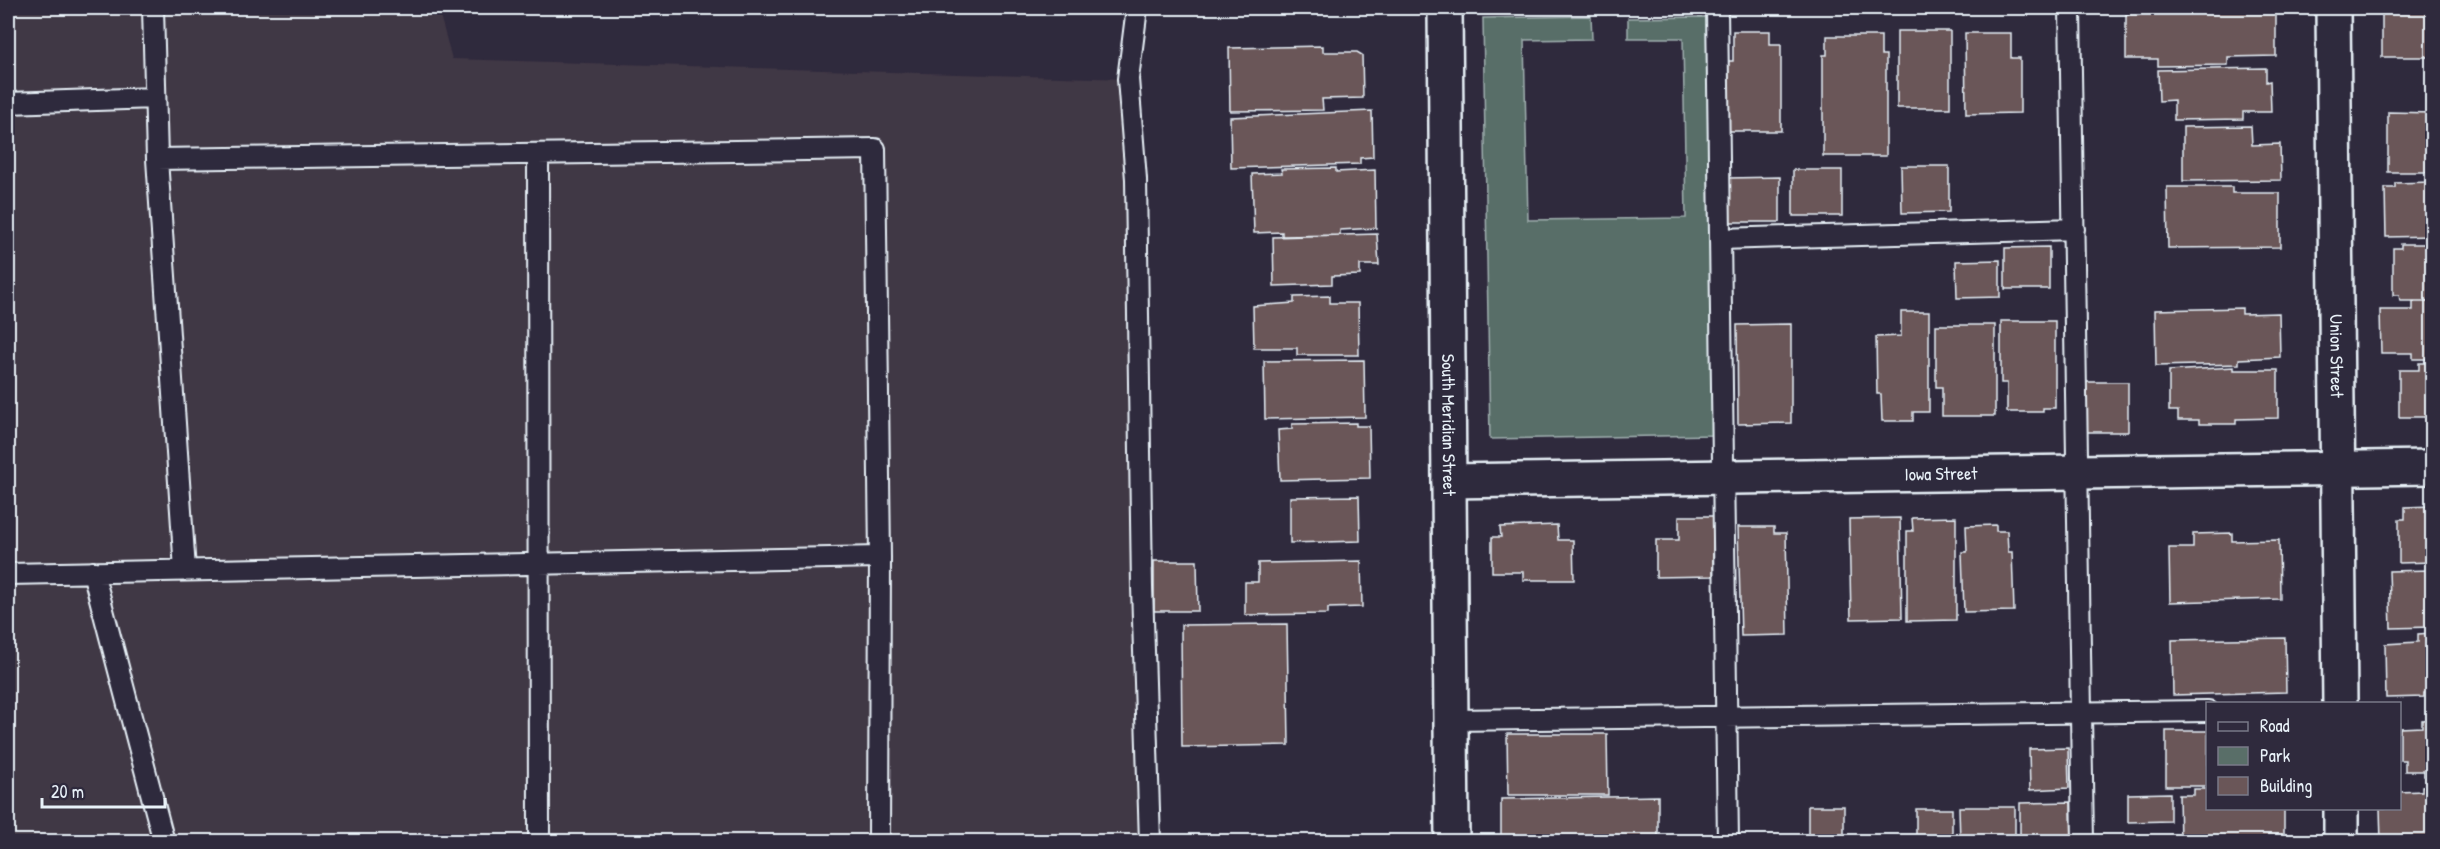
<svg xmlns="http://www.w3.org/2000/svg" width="2440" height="849" font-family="'Patrick Hand',sans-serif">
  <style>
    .built { fill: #413745 }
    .green { fill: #596e68; stroke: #a0b0b0; stroke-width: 1.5 }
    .building { fill: #6a5658; stroke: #e8f1f8; stroke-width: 1.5 }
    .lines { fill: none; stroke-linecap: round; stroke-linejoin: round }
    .service-casing { stroke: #e8f1f8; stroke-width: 24 }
    .minor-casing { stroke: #e8f1f8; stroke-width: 38 }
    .secondary-casing { stroke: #e8f1f8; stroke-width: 38 }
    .service { stroke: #2f2a3d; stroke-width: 20 }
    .minor { stroke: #2f2a3d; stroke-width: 33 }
    .secondary { stroke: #2f2a3d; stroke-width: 33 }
    .labels { text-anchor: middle; stroke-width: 4.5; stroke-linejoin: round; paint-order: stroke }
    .street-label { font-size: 18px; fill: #e8f1f8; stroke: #2f2a3d }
  </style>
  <rect width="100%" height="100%" fill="#2f2a3d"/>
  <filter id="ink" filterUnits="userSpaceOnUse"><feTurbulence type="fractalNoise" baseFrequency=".0167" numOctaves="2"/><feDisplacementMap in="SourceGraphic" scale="12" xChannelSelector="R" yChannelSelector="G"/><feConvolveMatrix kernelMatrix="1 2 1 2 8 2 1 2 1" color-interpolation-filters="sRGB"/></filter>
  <g filter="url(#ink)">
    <path class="built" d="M8 8H438L452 59 1128 79 1150 841H8Z"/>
    <path class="green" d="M1591 16 1592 39 1524 40 1528 220 1686 218 1683 38H1628V18L1708 17 1714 435 1490 439 1483 18Z"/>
    <path class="building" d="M2145 8 2276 9V56L2228 57V65L2158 66V59H2126V14H2145Z
      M2382 8H2432V57H2382Z
      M1733 31H1770V44H1781V131H1724L1725 61H1733Z
      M1897 31H1950V108H1897Z
      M1965 33H2011V58H2020V113L1966 114Z
      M1827 36H1881V55H1886V156H1823V55H1827Z
      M1323 46V52H1357L1362 55 1363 98 1322 99 1323 110 1230 111 1229 48Z
      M2266 68V82L2270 81 2271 112H2243V119L2174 120V100L2159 101 2158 70Z
      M1372 111 1373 157 1360 158V164L1231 168 1230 117Z
      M2388 112 2432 113V172H2388Z
      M2251 126 2252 145 2280 144 2281 180 2183 181V127Z
      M1901 166H1949V212L1902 213Z
      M1336 168V172L1375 170 1376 228 1340 230V235L1282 236V232L1254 233 1252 174 1282 173 1281 169Z
      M1793 170H1842V216H1793Z
      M1780 177V222H1729V178Z
      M2432 182V236L2386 237 2385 188H2395V183Z
      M2167 187H2232V193H2280V247L2168 248Z
      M1377 234 1379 265H1360V275L1332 276V284L1274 286 1273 237Z
      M2401 244H2432V301H2400L2399 295H2393V248H2401Z
      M2049 247V289H2005V248Z
      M2000 260V297L1957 298 1956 261Z
      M1330 296V303H1358L1359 355H1297V348H1254L1253 306 1294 303V297Z
      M2413 302H2432V359H2413V353H2381L2380 310H2413Z
      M2242 308V314L2279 313 2280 357 2239 359V364L2156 366 2155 310Z
      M1901 312H1929V412H1913V421H1882L1881 394H1877L1876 337 1901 336Z
      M2001 321H2055V408H2043V412H2007V383H2001Z
      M1791 324V423L1738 424 1737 325Z
      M1936 325H1995V416H1942V387H1936Z
      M1364 360 1365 417 1265 419 1264 361Z
      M2419 363H2432V417H2399V370H2419Z
      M2234 367V370H2278V418L2236 419V424H2199V420H2178V411H2169V371Z
      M2085 382H2128V432H2085Z
      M1356 423V426H1369L1370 478 1280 480 1278 430 1292 429V424Z
      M1359 496 1360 541 1290 543V497Z
      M2432 506V562L2399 563V519H2405V507Z
      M1679 516H1713V576L1656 577V540H1679Z
      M1956 517V620L1907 621V531H1913L1912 518Z
      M1900 518 1902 618 1851 619 1849 519Z
      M1557 525 1558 540H1573L1574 580H1523V572H1492V537H1501L1500 527Z
      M1996 525V531H2007L2008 552H2012L2014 611 1964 612 1962 552H1967L1966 526Z
      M1738 527H1774V533H1786L1788 635 1741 636Z
      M2232 533V541L2279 540 2280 599 2170 602 2169 548H2193V534Z
      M1154 561H1197L1198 611H1154Z
      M1361 561 1362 607 1328 608V614L1245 615V582H1258V563Z
      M2432 570V627L2391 628 2389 571Z
      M1287 624 1289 745 1182 747 1181 625Z
      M2432 633V693H2424V697L2386 698 2385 644 2418 642V634Z
      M2285 638 2286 692 2173 695 2172 640Z
      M2432 719V776H2424V771H2405V760H2400V728L2422 727V720Z
      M2166 731H2208V786H2166Z
      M1507 734H1607L1608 795H1508Z
      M2068 748 2069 788 2030 790 2029 749Z
      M2432 785V842H2381L2380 808H2400V792L2422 791V786Z
      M2194 789H2208V808H2284V842H2180L2179 795H2194Z
      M2170 793V821L2128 822V794Z
      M1658 796V842H1501V799Z
      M2071 802 2072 842H2020V803Z
      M1808 806H1844V842H1808Z
      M1959 807H2015V842H1960Z
      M1916 809H1952V842H1916Z"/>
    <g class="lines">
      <g class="service-casing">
        <path id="service" d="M1137 8 1128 79 1136 179 1142 587 1150 842
          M1717 8 1728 842
          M2070 8 2083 842
          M8 103 155 98
          M538 154 539 842
          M157 159 185 570
          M1720 239 2074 229
          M93 572 164 842
          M8 574 880 557 875 149 157 159 153 8
          M1451 720 2208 711
          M879 842 880 557"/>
      </g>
      <g class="minor-casing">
        <g id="minor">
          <path id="s1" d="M2333 8 2340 704"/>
          <path id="s2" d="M1449 481 2432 467"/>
          <path d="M2341 808V842"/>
        </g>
      </g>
      <g class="secondary-casing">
        <g id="secondary">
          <path id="s3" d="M1445 8 1452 842"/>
        </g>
      </g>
      <use href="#service" class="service"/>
      <use href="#minor" class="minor"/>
      <use href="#secondary" class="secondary"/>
    </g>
  </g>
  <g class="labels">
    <g class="street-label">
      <text dy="6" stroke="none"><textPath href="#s1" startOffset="348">Union Street</textPath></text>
      <text dy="6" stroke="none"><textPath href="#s3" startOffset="417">South Meridian Street</textPath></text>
      <text dy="6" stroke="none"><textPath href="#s2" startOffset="492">Iowa Street</textPath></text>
    </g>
  </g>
  <rect width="2440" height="849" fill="none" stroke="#2f2a3d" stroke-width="30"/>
  <rect x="15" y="15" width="2410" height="819" fill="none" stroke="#e8f1f8" stroke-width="2" filter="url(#ink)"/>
  <rect x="2206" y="702" width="195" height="108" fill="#2f2a3d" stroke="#797a88" stroke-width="1.5"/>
  <rect x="2218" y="722" width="30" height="9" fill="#2f2a3d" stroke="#797a88" stroke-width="1.5"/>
  <text x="2260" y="732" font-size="18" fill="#e8f1f8">Road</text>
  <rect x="2218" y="747" width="30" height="18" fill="#596e68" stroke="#797a88" stroke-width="1.5"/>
  <text x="2260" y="762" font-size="18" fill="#e8f1f8">Park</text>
  <rect x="2218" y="777" width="30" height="18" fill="#6a5658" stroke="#797a88" stroke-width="1.5"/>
  <text x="2260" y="792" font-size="18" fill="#e8f1f8">Building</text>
  <path d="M42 798v9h123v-9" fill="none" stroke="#e8f1f8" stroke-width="3"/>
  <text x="51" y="798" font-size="18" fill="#e8f1f8" stroke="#2f2a3d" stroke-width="4.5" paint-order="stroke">20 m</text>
</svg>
